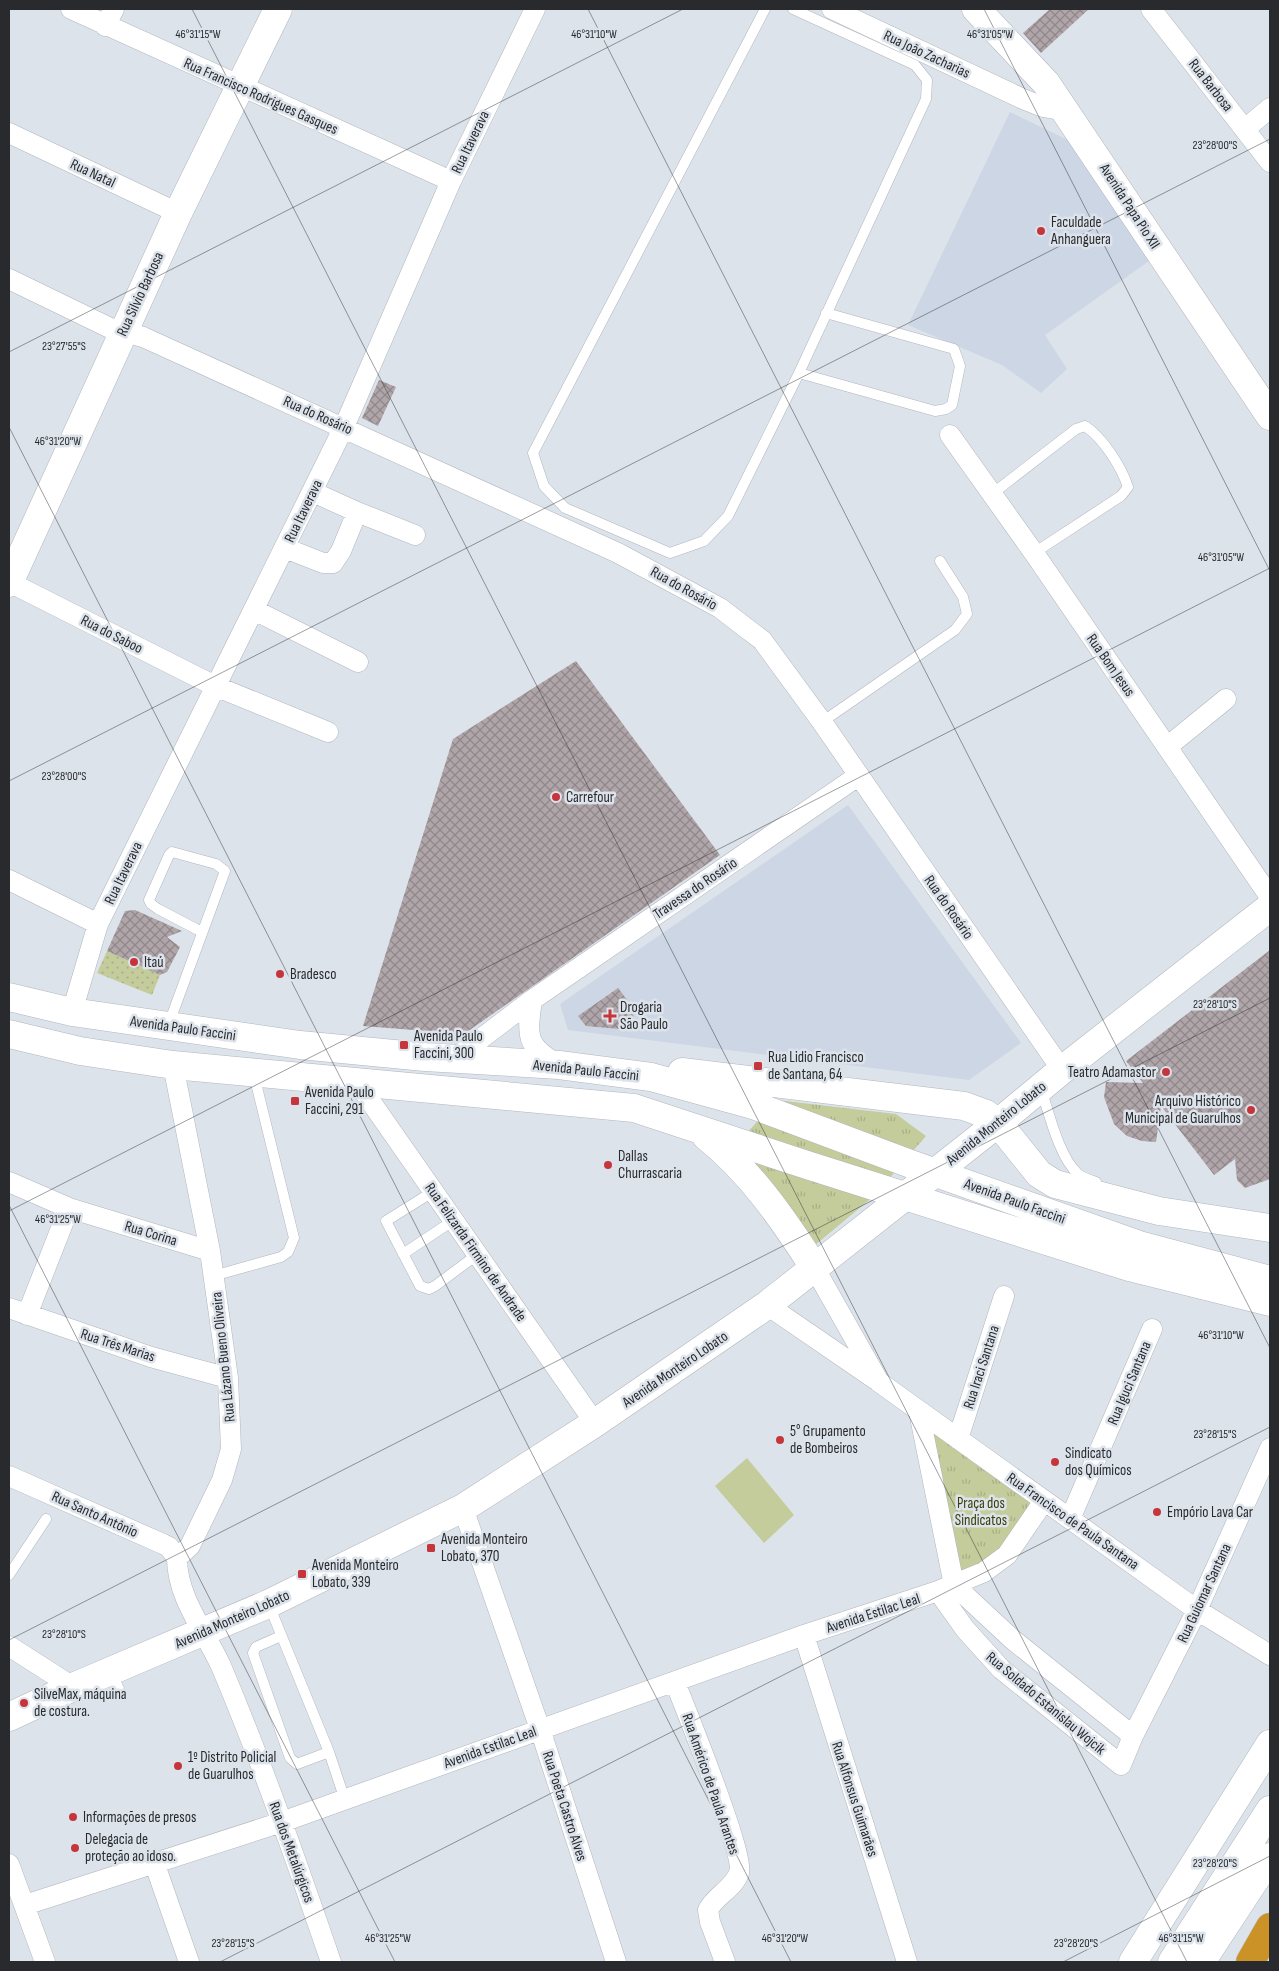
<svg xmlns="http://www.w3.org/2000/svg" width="1279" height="1971" font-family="'Sofia Sans Condensed',sans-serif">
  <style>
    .built { fill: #cdd6e4 }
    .grass { fill: url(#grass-tufts) }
    .garden { fill: url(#garden-dots) }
    .pitch { fill: #c4cc9b }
    .building { fill: url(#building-cross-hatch) }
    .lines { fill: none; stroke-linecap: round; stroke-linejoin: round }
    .lane-casing { stroke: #b1b6be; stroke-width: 11 }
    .street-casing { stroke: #b1b6be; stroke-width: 21 }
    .secondary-casing { stroke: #b1b6be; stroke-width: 29 }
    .highway-casing { stroke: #bebfc0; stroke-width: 29 }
    .lane { stroke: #fff; stroke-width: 10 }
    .street { stroke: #fff; stroke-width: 20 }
    .secondary { stroke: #fff; stroke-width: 28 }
    .highway { stroke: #cb9327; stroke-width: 28 }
    .ticks { fill: none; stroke: #282a2d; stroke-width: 1; stroke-opacity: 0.45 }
    .poi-dot { fill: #c5363c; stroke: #dde3eb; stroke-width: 2 }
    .labels { text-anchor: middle; stroke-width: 5; stroke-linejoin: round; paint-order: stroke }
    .street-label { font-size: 15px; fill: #282a2d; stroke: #dde3eb }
    .poi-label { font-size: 15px; fill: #282a2d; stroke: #dde3eb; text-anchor: start }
    .park-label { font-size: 15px; fill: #383d05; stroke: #dde3eb }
    .ticks-label { font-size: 12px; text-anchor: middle; fill: #282a2d; stroke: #dde3eb; stroke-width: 5; stroke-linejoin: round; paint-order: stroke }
  </style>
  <defs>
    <pattern id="grass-tufts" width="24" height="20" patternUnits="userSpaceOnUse" patternTransform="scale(1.25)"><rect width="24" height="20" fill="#c4cc9b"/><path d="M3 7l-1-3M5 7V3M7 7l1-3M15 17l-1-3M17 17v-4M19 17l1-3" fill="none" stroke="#a8af86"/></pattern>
    <pattern id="garden-dots" width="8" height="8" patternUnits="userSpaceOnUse" patternTransform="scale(1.25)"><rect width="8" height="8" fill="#c4cc9b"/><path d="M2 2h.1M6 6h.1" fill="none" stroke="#a8af86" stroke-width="1.8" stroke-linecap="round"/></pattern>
    <pattern id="building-cross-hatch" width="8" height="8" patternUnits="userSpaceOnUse" patternTransform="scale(1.25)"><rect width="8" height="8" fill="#b0a6a9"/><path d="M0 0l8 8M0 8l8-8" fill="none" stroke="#8f878a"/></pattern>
  </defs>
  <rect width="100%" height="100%" fill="#dde3eb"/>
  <path class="built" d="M1010 112 1074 143 1149 261 1045 335 1067 369 1041 393 1002 365 908 325Z
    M848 805 1021 1043 969 1080 568 1030 560 1004Z"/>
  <path class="grass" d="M777 1100 896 1114 926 1136 874 1196 814 1246 777 1190 733 1148Z
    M927 1427 1036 1504 992 1558 953 1576Z"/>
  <path class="garden" d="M107 951 160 975 152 995 97 973Z"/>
  <path class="pitch" d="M747 1458 794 1515 764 1543 715 1486Z"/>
  <path class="building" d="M1050 9H1089L1041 53 1023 33Z
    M379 380 396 387 378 426 362 418Z
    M576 661 720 855 464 1034 363 1026 453 739Z
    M135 910 182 931 167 937 180 947 167 972 160 975 107 951 125 911Z
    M1270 950V1179L1245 1188 1237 1180 1235 1159 1214 1175 1161 1106 1156 1142 1142 1141 1127 1136 1114 1124 1104 1097 1106 1082 1143 1083 1126 1061Z
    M618 988 631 1005H635L631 1030 586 1026 578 1016Z"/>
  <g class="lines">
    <g class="lane-casing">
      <path id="lane" d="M765 9 533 453 544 486 565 508 670 553 704 541 728 516 799 373 926 99 927 80 915 65 793 9
        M799 373 935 411 946 409 952 405 960 366 954 349 826 313
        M992 494 1076 429 1085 426C1103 438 1121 466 1128 487L1121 496 1034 553
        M822 722 955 630 967 614 963 597 940 561
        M168 1026 225 871 216 864 172 852 169 855 149 900 151 904 158 909 202 932
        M1041 1089C1049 1113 1059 1157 1078 1174 1083 1178 1090 1180 1096 1182
        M434 1191 386 1221 420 1286 429 1289 435 1286 478 1254
        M403 1254 454 1220
        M213 1276 281 1257 288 1252 294 1238 254 1075
        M9 1575 46 1519
        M269 1605 329 1752 345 1800
        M281 1636 256 1647 253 1653 290 1758 297 1764 329 1752
        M111 1672 119 1689"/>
    </g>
    <g class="street-casing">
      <path id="street" d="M71 9 451 181
        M832 9 1023 99 1043 107 1067 111
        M1151 9 1270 162
        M105 26 114 9
        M1245 129 1270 108
        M9 133 178 213
        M9 279 110 328 143 337 618 553 720 608 746 628 762 640 822 722 1062 1070
        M950 435 1034 553 1270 897
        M313 492 357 512
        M285 548 323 563H333L341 551 357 512 415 535
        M9 582 215 686 328 732
        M254 610 358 662
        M1167 747 1226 699
        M9 880 98 924
        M532 1000C527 1036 525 1046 559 1065
        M72 1012 98 924 344 427 451 181 535 9
        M454 1059 532 1000 858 776
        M173 1065 210 1251 228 1378 231 1449 222 1480 190 1546 177 1558
        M357 1082 595 1423
        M9 1182 69 1208 210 1251
        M814 1267 879 1382 1197 1610 1270 1655
        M767 1305 875 1379
        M9 1308 151 1357 228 1378
        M27 1315 69 1208
        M919 1412 954 1585
        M958 1439 1004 1296
        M9 1476 163 1544 169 1547 177 1558
        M463 1508 540 1729 616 1962
        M1070 1519 1152 1329
        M177 1558C177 1598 205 1631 221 1666 262 1763 297 1863 331 1962
        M954 1585 1012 1639 1133 1736
        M938 1591 965 1629 1001 1669 1121 1765 1133 1736 1197 1610 1270 1448
        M804 1635 907 1962
        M9 1646 73 1687
        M675 1682C685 1708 745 1855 739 1873 734 1888 715 1896 708 1910L710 1922 725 1962
        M154 1862 189 1962
        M9 1864 45 1962
        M25 1905 282 1822 804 1635 938 1591 984 1572 1007 1555 1044 1501"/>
    </g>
    <g class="secondary-casing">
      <path id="secondary" d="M976 9 1046 83 1270 416
        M9 583 178 213 278 9
        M9 997 72 1012 300 1045 425 1057 559 1065 651 1077 753 1105 908 1163 1139 1245 1270 1280
        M9 1034 80 1051 173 1065 634 1108 807 1165 1129 1267 1270 1302
        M682 1072 964 1106 986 1114 998 1123 1039 1174 1055 1184 1159 1211 1270 1228
        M706 1136C751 1172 783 1219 814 1267
        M9 1717 73 1687 268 1604 463 1508 595 1423 767 1305 998 1123 1062 1070 1270 907
        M1133 1962 1270 1744
        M1172 1962 1270 1810
        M1201 1962 1270 1857"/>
    </g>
    <g class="highway-casing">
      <path id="highway" d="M1250 1962 1270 1927"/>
    </g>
    <use href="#lane" class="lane"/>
    <use href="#street" class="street"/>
    <use href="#secondary" class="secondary"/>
    <use href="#highway" class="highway"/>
  </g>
  <path class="ticks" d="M192 9 1187 1962M588 9 1270 1348M984 9 1270 571M9 352 683 9M9 427 791 1962M9 781 1270 139M9 1205 395 1962M9 1211 1270 568M9 1640 1270 998M220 1962 1270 1427M1063 1962 1270 1856"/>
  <g class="poi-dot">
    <circle cx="1041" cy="231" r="5"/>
    <circle cx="556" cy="797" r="5"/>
    <circle cx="134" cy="962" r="5"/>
    <circle cx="280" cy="974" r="5"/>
    <path d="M607.5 1008.5h5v5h5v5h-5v5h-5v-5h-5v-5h5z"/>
    <rect x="399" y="1040" width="10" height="10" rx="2.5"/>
    <rect x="753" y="1061" width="10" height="10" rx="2.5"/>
    <circle cx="1166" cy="1072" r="5"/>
    <rect x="290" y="1096" width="10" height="10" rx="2.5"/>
    <circle cx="1251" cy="1110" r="5"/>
    <circle cx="608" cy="1165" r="5"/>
    <circle cx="780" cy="1440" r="5"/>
    <circle cx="1055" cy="1462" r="5"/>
    <circle cx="1157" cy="1512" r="5"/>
    <rect x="426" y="1543" width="10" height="10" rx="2.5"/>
    <rect x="297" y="1569" width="10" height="10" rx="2.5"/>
    <circle cx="24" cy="1703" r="5"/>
    <circle cx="178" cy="1766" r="5"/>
    <circle cx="73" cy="1817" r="5"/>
    <circle cx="75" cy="1848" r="5"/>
  </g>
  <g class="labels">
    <g class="street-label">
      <text transform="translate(927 54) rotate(25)" y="5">Rua João Zacharias</text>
      <text transform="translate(1211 85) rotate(52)" y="5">Rua Barbosa</text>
      <text transform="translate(261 96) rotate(24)" y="5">Rua Francisco Rodrigues Gasques</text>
      <text transform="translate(470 142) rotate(-64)" y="5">Rua Itaverava</text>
      <text transform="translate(93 173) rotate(25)" y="5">Rua Natal</text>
      <text transform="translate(1130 206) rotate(57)" y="5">Avenida Papa Pio XII</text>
      <text transform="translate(140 294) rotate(-65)" y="5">Rua Silvio Barbosa</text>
      <text transform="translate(318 415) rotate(24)" y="5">Rua do Rosário</text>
      <text transform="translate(303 511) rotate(-64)" y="5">Rua Itaverava</text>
      <text transform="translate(684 588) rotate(29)" y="5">Rua do Rosário</text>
      <text transform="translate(112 634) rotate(27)" y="5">Rua do Saboo</text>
      <text transform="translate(1111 665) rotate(55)" y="5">Rua Bom Jesus</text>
      <text transform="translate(123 873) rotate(-64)" y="5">Rua Itaverava</text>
      <text transform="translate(695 888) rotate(-34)" y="5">Travessa do Rosário</text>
      <text transform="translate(949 907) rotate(55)" y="5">Rua do Rosário</text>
      <text transform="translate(183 1028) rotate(8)" y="5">Avenida Paulo Faccini</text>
      <text transform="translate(586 1070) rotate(6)" y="5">Avenida Paulo Faccini</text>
      <text transform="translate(996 1123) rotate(-39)" y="5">Avenida Monteiro Lobato</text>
      <text transform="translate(1015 1201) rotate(20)" y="5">Avenida Paulo Faccini</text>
      <text transform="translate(151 1233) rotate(17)" y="5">Rua Corina</text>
      <text transform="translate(476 1252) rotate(55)" y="5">Rua Felizarda Firmino de Andrade</text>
      <text transform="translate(118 1345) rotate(18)" y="5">Rua Três Marias</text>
      <text transform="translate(223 1357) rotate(-96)" y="5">Rua Lázano Bueno Oliveira</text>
      <text transform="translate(981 1367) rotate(-72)" y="5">Rua Iraci Santana</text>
      <text transform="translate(675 1369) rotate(-34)" y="5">Avenida Monteiro Lobato</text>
      <text transform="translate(1129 1383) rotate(-67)" y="5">Rua Iguci Santana</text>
      <text transform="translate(95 1514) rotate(24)" y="5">Rua Santo Antônio</text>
      <text transform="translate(1073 1521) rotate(35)" y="5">Rua Francisco de Paula Santana</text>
      <text transform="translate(1204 1593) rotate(-65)" y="5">Rua Guiomar Santana</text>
      <text transform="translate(873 1613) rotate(-18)" y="5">Avenida Estilac Leal</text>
      <text transform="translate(232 1619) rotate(-24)" y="5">Avenida Monteiro Lobato</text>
      <text transform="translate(1046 1703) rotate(40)" y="5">Rua Soldado Estanislau Wojcik</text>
      <text transform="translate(490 1747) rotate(-20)" y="5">Avenida Estilac Leal</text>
      <text transform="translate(711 1784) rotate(71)" y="5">Rua Américo de Paula Arantes</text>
      <text transform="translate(855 1799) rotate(72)" y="5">Rua Alfonsus Guimarães</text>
      <text transform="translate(565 1806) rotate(72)" y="5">Rua Poeta Castro Alves</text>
      <text transform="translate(292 1852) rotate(70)" y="5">Rua dos Metalúrgicos</text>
    </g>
    <g class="poi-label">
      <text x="1051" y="227">Faculdade<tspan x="1051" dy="17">Anhanguera</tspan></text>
      <text x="566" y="802">Carrefour</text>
      <text x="144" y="967">Itaú</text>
      <text x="290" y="979">Bradesco</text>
      <text x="620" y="1012">Drogaria<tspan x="620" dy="17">São Paulo</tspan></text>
      <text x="414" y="1041">Avenida Paulo<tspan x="414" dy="17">Faccini, 300</tspan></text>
      <text x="768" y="1062">Rua Lidio Francisco<tspan x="768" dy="17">de Santana, 64</tspan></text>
      <text x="1156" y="1077" text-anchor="end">Teatro Adamastor</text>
      <text x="305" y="1097">Avenida Paulo<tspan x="305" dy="17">Faccini, 291</tspan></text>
      <text x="1241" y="1106" text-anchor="end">Arquivo Histórico<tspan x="1241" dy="17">Municipal de Guarulhos</tspan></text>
      <text x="618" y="1161">Dallas<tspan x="618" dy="17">Churrascaria</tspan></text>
      <text x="790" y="1436">5° Grupamento<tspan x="790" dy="17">de Bombeiros</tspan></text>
      <text x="1065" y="1458">Sindicato<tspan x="1065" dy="17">dos Químicos</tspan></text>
      <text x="1167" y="1517">Empório Lava Car</text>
      <text x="441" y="1544">Avenida Monteiro<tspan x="441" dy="17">Lobato, 370</tspan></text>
      <text x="312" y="1570">Avenida Monteiro<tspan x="312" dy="17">Lobato, 339</tspan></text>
      <text x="34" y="1699">SilveMax, máquina<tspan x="34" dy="17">de costura.</tspan></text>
      <text x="188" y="1762">1º Distrito Policial<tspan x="188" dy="17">de Guarulhos</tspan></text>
      <text x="83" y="1822">Informações de presos</text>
      <text x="85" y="1844">Delegacia de<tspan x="85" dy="17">proteção ao idoso.</tspan></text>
    </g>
    <g class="park-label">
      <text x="981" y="1508">Praça dos<tspan x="981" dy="17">Sindicatos</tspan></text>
    </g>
  </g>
  <g class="ticks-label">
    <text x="198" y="38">46°31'15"W</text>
    <text x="594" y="38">46°31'10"W</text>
    <text x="990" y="38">46°31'05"W</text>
    <text x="1215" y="149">23°28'00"S</text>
    <text x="64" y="350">23°27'55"S</text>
    <text x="58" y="445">46°31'20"W</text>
    <text x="1221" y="561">46°31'05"W</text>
    <text x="64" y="780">23°28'00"S</text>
    <text x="1215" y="1008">23°28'10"S</text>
    <text x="58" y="1223">46°31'25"W</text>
    <text x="1221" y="1339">46°31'10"W</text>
    <text x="1215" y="1438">23°28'15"S</text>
    <text x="64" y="1638">23°28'10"S</text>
    <text x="1215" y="1867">23°28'20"S</text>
    <text x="388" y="1942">46°31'25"W</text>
    <text x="785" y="1942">46°31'20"W</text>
    <text x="1181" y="1942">46°31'15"W</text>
    <text x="233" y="1947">23°28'15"S</text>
    <text x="1076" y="1947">23°28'20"S</text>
  </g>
  <rect width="1279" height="1971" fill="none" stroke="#282a2d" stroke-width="20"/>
</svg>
